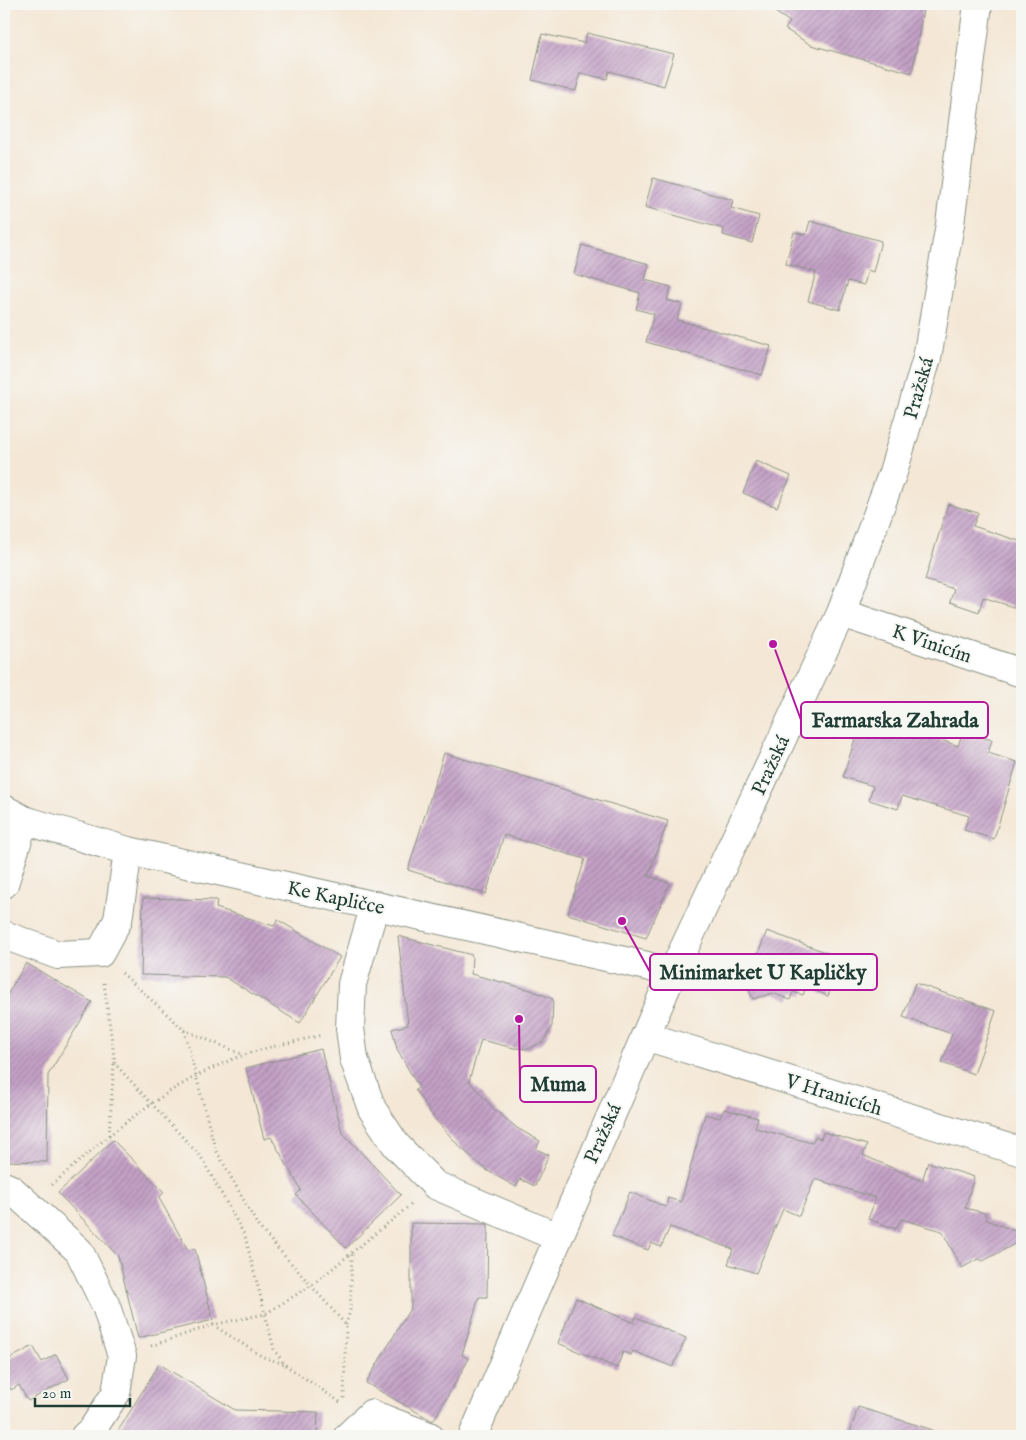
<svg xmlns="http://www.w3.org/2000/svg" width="1026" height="1440" font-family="'IM FELL English',serif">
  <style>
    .building { fill: url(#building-hatch) }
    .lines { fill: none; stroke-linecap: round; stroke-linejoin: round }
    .minor-casing { stroke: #8a9284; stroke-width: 30 }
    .tertiary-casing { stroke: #8a9284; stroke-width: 30 }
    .path { stroke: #8a9284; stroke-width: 3; stroke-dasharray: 1 4; stroke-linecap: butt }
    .minor { stroke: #fff; stroke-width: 28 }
    .tertiary { stroke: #fff; stroke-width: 28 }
    .labels { text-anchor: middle; stroke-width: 4; stroke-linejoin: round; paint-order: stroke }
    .street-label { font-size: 20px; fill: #1f3d34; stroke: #f6f6f2 }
    .leader { fill: none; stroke: #b5179e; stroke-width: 2 }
    .callout-dot { fill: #b5179e; stroke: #f6f6f2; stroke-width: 2 }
    .callout { fill: #f6f6f2; stroke: #b5179e; stroke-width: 2 }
    .callout-label { font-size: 21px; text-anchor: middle; font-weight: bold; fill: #1f3d34 }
  </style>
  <defs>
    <pattern id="building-hatch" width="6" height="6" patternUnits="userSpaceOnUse" patternTransform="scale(1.25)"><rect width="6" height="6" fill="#c4a1c7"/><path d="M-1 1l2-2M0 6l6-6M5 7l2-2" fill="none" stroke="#9f84a2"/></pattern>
  </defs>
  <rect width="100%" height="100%" fill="#f6f6f2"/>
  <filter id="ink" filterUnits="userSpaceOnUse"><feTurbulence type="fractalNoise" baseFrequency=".02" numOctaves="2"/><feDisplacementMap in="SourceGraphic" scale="10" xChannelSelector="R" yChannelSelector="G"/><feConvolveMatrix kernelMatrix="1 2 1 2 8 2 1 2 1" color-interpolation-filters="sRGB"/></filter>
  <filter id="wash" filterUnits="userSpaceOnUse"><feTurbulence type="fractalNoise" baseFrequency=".0096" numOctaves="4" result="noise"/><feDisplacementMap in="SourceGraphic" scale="20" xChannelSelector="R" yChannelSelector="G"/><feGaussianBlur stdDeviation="1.12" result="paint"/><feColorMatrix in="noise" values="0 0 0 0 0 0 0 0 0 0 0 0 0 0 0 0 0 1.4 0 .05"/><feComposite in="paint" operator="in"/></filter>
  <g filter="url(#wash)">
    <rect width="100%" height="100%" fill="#f4e7d5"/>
    <g id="blocks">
      <path class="building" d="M763 4H924L912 73 811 45 785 29 790 22Z
        M587 33 674 54 664 86 609 71 607 79 580 73 576 91 532 80 542 34 584 43Z
        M653 178 733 200 731 208 759 216 752 243 723 235 724 229 645 207Z
        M810 221 881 241 873 272 868 270 864 285 848 281 840 310 808 301 816 272 786 264 794 232 806 235Z
        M582 245 649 264 645 280 671 287 667 300 682 304 677 320 771 346 762 375 646 342 654 314 636 309 640 293 574 274Z
        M756 461 791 476 777 507 743 493Z
        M948 504 978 513 973 526 1022 542V610L983 597 979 612 950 602 954 589 925 580Z
        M867 701 896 710 892 723 958 746 963 731 992 740 988 753 1017 762 994 839 964 830 969 816 902 796 898 809 869 800 873 786 843 777Z
        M444 753 668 821 648 876 670 883 646 938 568 914 585 859 504 835 486 894 408 870Z
        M143 898 217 900 216 908 274 926 278 920 340 957 300 1023 225 977 141 975Z
        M767 931 842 958 828 996 806 987 803 995 793 992 790 1000 773 993 753 999 746 983Z
        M398 936 472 955 471 974 531 990 553 999 552 1026 543 1042 528 1049 514 1048 481 1040 469 1081 494 1109 517 1128 540 1141 536 1149 549 1155 535 1186 520 1179 516 1187 488 1171 460 1147 434 1118 415 1090 419 1088 397 1049 392 1029 408 1025Z
        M26 963 92 1002 48 1075 47 1162 4 1161V1000Z
        M915 983 996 1011 974 1074 942 1063 952 1034 903 1017Z
        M321 1049 342 1132 401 1195 346 1248 296 1195 301 1190 271 1137 264 1139 246 1068Z
        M724 1109 758 1118 755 1128 812 1143 815 1137 821 1139 823 1132 867 1145 863 1155 922 1181 928 1162 974 1177 965 1208 985 1213 987 1220 1022 1234V1240L983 1261 978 1259 962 1268 942 1231 901 1219 896 1229 868 1219 876 1198 815 1179 799 1216 783 1209 756 1273 728 1264 733 1249 670 1227 661 1247 651 1243 648 1250 612 1236 630 1192 666 1207 668 1198 681 1202 705 1114 720 1118Z
        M113 1140 164 1192 159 1198 188 1250 195 1249 213 1320 138 1338 118 1256 58 1193Z
        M411 1223 488 1224 487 1297H479L462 1355 469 1359 433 1421 366 1383 411 1307Z
        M576 1298 634 1323 636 1317 686 1338 673 1367 633 1351 631 1355 623 1352 617 1368 558 1343Z
        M33 1346 42 1362 56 1354 69 1379 28 1401 19 1385 11 1390 4 1375V1362Z
        M159 1364 235 1410 318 1412 317 1436H115Z
        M858 1407 933 1430 932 1436H849Z"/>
    </g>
  </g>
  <g filter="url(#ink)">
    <use href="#blocks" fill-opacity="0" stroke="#8a9284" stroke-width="1"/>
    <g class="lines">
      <g class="minor-casing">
        <path id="minor" d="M841 613 1022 673
          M4 809 24 820 128 851 647 966 672 974
          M4 884 24 820
          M375 905 352 984 350 1028 354 1059 372 1109 396 1145 435 1185 557 1237
          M4 935 58 955 100 953 118 920 128 851
          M645 1036 1022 1152
          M4 1186 11 1189 79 1251 106 1306 122 1356 116 1393 92 1430 85 1436
          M348 1436 371 1414 429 1436"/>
      </g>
      <g class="tertiary-casing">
        <path id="tertiary" d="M473 1436 672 974 841 613 893 472 927 358 950 224 978 4"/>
      </g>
      <path class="path" d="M122 973 184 1030 215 1148 258 1226 346 1325 344 1399
        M104 983 115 1064 201 1157 245 1236 274 1349 284 1364 340 1402
        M184 1030 244 1055
        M109 1135 114 1064
        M52 1185C112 1132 167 1083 244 1055 269 1046 296 1042 322 1035
        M213 1325 263 1357 284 1364
        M346 1325 350 1311 352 1253
        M151 1346 212 1325 265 1314 312 1285 413 1203"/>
      <use href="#minor" class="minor"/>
      <use href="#tertiary" class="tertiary"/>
    </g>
  </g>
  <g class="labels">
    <g class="street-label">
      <text transform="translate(918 388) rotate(-74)" y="7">Pražská</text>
      <text transform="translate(932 643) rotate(19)" y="7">K Vinicím</text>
      <text transform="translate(770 765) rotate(-65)" y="7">Pražská</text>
      <text transform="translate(336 897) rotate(12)" y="7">Ke Kapličce</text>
      <text transform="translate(834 1094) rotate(17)" y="7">V Hranicích</text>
      <text transform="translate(602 1133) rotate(-66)" y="7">Pražská</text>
    </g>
  </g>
  <path class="leader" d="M773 644L801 720M622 921L650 972M519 1019L520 1084"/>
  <g class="callout-dot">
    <circle cx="773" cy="644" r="5"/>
    <circle cx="622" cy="921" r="5"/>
    <circle cx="519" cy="1019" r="5"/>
  </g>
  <g class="callout">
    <rect x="801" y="702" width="187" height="36" rx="5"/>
    <rect x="650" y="954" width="227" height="36" rx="5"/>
    <rect x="520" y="1066" width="76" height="36" rx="5"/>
  </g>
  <g class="callout-label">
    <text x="895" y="727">Farmarska Zahrada</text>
    <text x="763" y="979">Minimarket U Kapličky</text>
    <text x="558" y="1091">Muma</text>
  </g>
  <rect width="1026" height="1440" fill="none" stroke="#f6f6f2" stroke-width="20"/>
  <path d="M35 1398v8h95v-8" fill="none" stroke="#1f3d34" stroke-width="2.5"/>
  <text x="42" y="1398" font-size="15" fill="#1f3d34" stroke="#f6f6f2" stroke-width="4" paint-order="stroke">20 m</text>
</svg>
